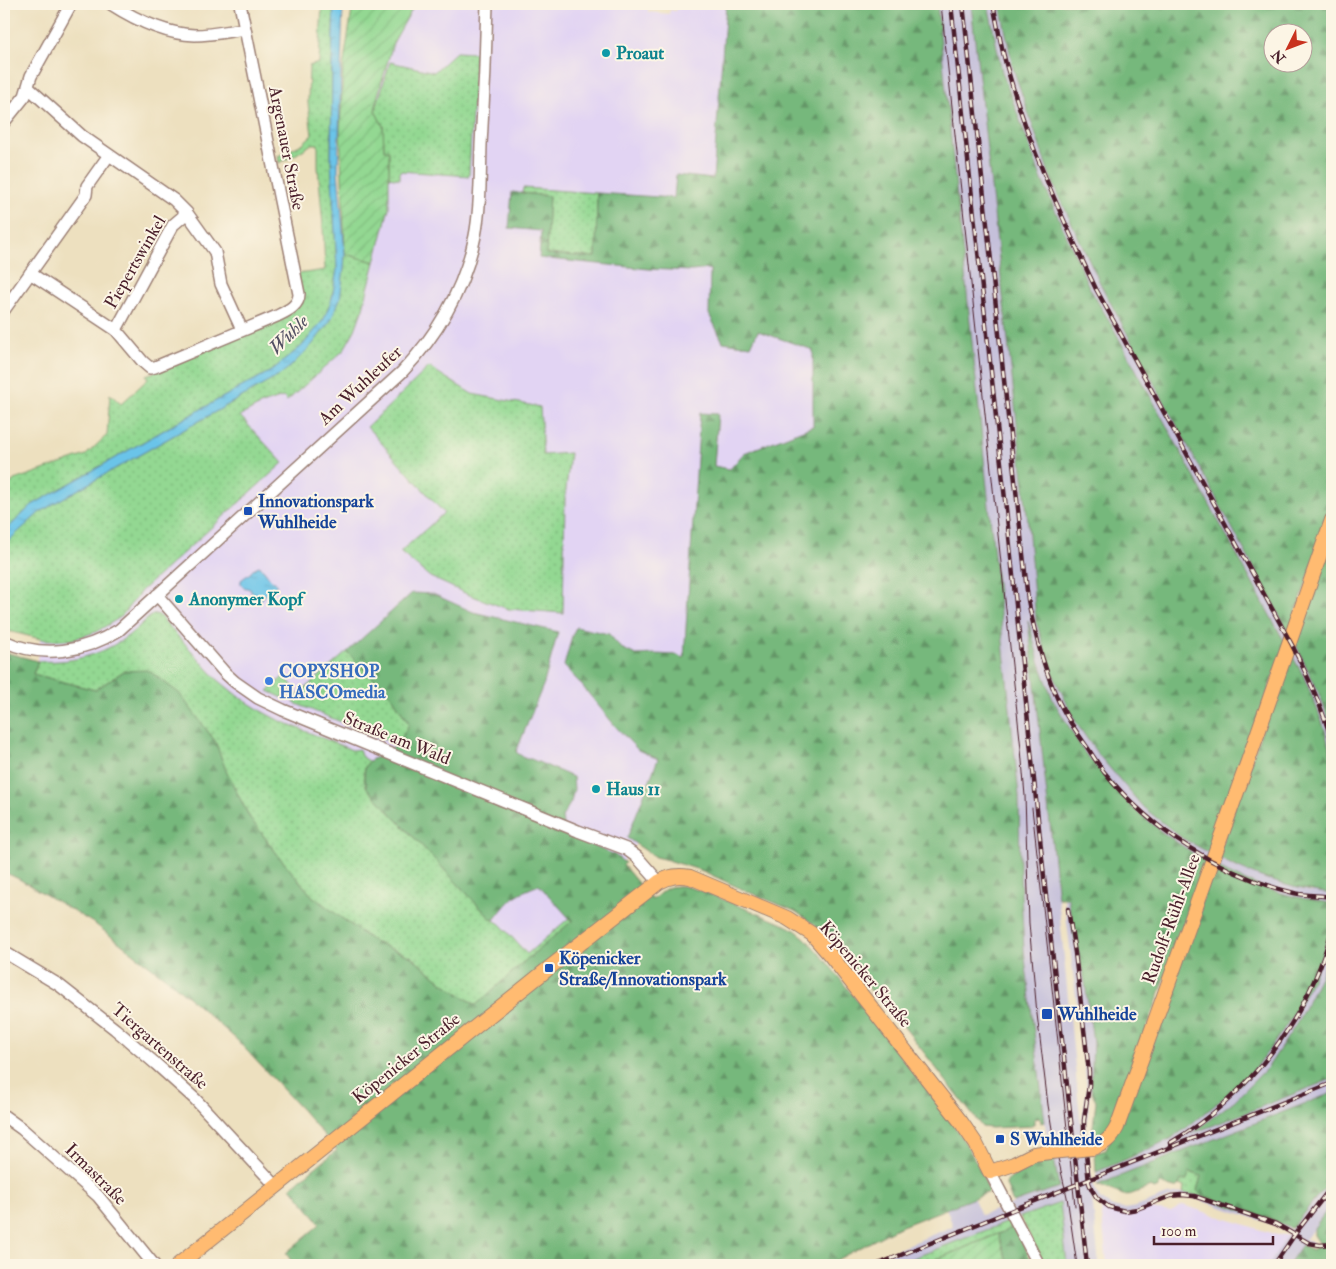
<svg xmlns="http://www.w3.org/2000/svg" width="1336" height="1269" font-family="'IM FELL Double Pica',serif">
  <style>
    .built { fill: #e2d4f3 }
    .industrial { fill: #c5c0da }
    .grass { fill: url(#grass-dots); stroke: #6e7c5e }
    .forest { fill: url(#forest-firs); stroke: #606c54; fill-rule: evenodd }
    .garden { fill: url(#garden-furrows); stroke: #6e7c5e }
    .water { fill: url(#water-ripples); stroke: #5a728a }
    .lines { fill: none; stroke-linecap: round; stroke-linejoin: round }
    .minor-casing { stroke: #9c8075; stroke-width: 14 }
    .major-casing { stroke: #9c8075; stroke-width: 16 }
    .minor { stroke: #fff; stroke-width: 11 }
    .major { stroke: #ffbb71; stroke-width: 14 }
    .tram { stroke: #4a1f2b; stroke-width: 1 }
    .rail-casing { stroke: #4a1f2b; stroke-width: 4.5 }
    .rail { stroke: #fcf5e5; stroke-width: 2.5; stroke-dasharray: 8; stroke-linecap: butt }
    .major-bridge-casing { stroke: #9c8075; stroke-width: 16; stroke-linecap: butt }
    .major-bridge { stroke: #ffbb71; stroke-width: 14 }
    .culture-dot { fill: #0f9aa8; stroke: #fcf5e5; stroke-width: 2 }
    .transit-dot { fill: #1a4fb4; stroke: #fcf5e5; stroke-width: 2 }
    .shop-dot { fill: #3f7fe0; stroke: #fcf5e5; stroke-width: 2 }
    .labels { text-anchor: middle; stroke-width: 4; stroke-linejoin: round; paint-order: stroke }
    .culture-label { font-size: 18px; font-weight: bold; fill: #0d838f; stroke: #fcf5e5; text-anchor: start }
    .street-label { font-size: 18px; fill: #4a1f2b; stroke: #fcf5e5 }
    .transit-label { font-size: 18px; font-weight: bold; fill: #164399; stroke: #fcf5e5; text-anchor: start }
    .shop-label { font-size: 18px; font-weight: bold; fill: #366cbe; stroke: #fcf5e5; text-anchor: start }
    .water-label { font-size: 19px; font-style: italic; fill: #545164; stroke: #fcf5e5 }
  </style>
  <defs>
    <pattern id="grass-dots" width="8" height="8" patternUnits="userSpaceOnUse" patternTransform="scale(1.25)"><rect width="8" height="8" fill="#93d892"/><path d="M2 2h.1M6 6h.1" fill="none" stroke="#80b97e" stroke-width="1.8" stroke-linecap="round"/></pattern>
    <pattern id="forest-firs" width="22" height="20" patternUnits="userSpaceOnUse" patternTransform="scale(1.25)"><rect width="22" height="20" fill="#76b87c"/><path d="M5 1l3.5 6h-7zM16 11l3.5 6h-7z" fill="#639566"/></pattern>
    <pattern id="garden-furrows" width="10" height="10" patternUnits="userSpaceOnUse" patternTransform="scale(1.25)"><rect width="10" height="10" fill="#93d892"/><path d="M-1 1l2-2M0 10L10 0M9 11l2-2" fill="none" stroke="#80b97e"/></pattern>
    <pattern id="water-ripples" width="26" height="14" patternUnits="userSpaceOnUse" patternTransform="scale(1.25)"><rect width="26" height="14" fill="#6bc4e9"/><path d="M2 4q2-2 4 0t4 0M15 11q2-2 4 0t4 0" fill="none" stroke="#5ea8c8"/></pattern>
  </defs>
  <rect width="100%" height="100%" fill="#fcf5e5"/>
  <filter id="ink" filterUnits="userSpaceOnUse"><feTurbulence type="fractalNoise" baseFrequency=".02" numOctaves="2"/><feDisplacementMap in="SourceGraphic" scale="10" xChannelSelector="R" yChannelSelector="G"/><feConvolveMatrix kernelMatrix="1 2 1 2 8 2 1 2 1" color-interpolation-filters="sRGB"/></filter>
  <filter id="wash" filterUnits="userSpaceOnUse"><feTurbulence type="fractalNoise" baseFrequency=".0096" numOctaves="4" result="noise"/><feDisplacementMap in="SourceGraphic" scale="20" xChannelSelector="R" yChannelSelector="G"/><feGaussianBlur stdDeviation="1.12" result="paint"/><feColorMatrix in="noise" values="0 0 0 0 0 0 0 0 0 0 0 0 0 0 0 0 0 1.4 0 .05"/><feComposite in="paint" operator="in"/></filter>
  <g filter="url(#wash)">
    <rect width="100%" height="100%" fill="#ede0bf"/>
    <path class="built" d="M415 4H649L648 12 669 14 670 10 676 11 677 7H683V4L726 6 713 179 758 331 813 350V426L744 453 731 469 714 467 718 414 677 759 637 842 623 861 625 863 623 865 629 873 526 960 33 674 38 661 40 639 4 630V564L240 416 262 404 283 397 287 401 355 330 363 308 389 208 375 111 378 95 393 43Z
      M1183 1205 1277 1235H1288L1269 1265H1107L1101 1207 1118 1213 1125 1214 1132 1213 1145 1208 1171 1212Z"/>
    <path class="industrial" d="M937 4H971L1028 523 1036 621 1050 667 1058 685 1077 724 1097 753 1143 807 1182 838 1233 866 1267 879 1308 891 1332 894V903L1306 900 1287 895 1233 876 1194 854 1162 832 1131 806 1084 752 1053 700 1039 661 1028 624 1058 898 1083 1146 1082 1119 1087 1088 1064 898H1068L1073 931 1085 982 1093 1042 1092 1080 1086 1129 1092 1182 1095 1191 1100 1199 1111 1206 1117 1208 1124 1209 1136 1207 1167 1195 1182 1193 1192 1194 1276 1222 1291 1230 1315 1199 1332 1181V1203L1305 1240 1314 1243 1311 1246 1303 1243 1288 1265H1269L1289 1233 1279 1227 1269 1223 1190 1197H1174L1167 1199 1138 1211 1125 1214 1118 1213 1103 1207 1092 1196 1099 1265H1067L1060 1203 895 1265H867L889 1253 953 1226 946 1208 973 1197 981 1215 1057 1188 1043 1114 1024 950 1020 874 1019 796Z
      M988 4H1000L1013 68 1051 179 1102 287 1294 641 1318 691 1332 728V760L1325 730 1316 706 1303 675 1111 324 1089 287 1042 180 1002 72Z
      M1332 915V945L1320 977 1297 1023 1268 1067 1234 1101 1193 1132 1332 1079V1093L1097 1185 1096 1172 1129 1159 1175 1136 1253 1070 1280 1033 1299 1003 1318 965 1328 934Z"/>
    <path class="grass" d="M322 4H334L332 62 331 160 337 269 332 298 324 319 302 346 271 371 203 408 32 505 4 532V490L14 480 86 455 107 435 110 394 121 404 148 379 146 375 157 371 292 312 298 274 325 270 323 226 318 167V144H312L295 155 279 163 278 156 302 144 312 135 308 103 309 66 319 63Z
      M456 52 475 53 469 176 400 171V179L389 177V151L384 150 383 126 375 111 390 62 434 72Z
      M523 188 597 193 596 257 545 254 549 196 522 193Z
      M345 254 375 262 363 308 355 330 343 351 287 401 283 397 262 404 240 416 283 463 141 591 121 617 96 632 71 640H45L4 630V544L39 513 58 501 277 377 331 320 344 269Z
      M429 367 472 394 540 407 543 455 570 453 565 498 563 613 508 609 467 594 430 577 400 552 444 513 367 427Z
      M156 614 159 615 217 679 239 697 263 712 276 719 352 750 359 749 361 756 369 761C362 770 363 778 367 788L490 918 500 924 527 954 569 918 572 922 526 960 476 1005 443 983 412 957 374 942 312 896 281 859 250 818 227 774 215 741 179 694 162 680 124 671 95 690 33 674 38 661C68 663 96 657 122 640 133 633 142 623 152 615Z
      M347 652 393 698 409 724 398 745 294 703V701L296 696Z
      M284 676 293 686 283 698 268 691Z
      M1189 1172 1201 1176 1197 1191 1272 1219 1276 1222 1200 1196 1183 1193 1184 1187 1179 1185 1181 1179Z
      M1060 1203 1067 1265H1045L1020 1217Z
      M1010 1221 1014 1227 923 1265H895Z"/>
    <path class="forest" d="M726 4H937L1019 796 1020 874 1024 950 1045 1122 1041 1123 1040 1118 1034 1119V1124H1032V1126L991 1128 982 1127 901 1023 872 992 834 944 815 925 795 911 746 891 703 871 668 860 655 857 627 838 658 759 638 750 616 727 579 682 564 666 572 636 576 627 609 634 621 648 636 655 655 654 677 655 684 658 700 413 718 414 714 466 730 469 744 453 813 426V350L758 331 751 346 723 342 709 314 710 269 692 271 649 269 539 258 541 231 509 228 512 192 549 196 546 254 596 257 597 193 674 198 676 175 713 179Z
      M971 4H988L1002 72 1042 180 1089 287 1111 324 1285 643 1210 853 1182 838 1143 807 1097 753 1077 724 1058 685 1050 667 1036 621 1028 523Z
      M1000 4H1332V508L1289 633 1102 287 1051 179 1013 68ZM1274 32H1304V62H1274Z
      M1332 531V728L1318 691 1294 641Z
      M412 593 433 594 473 612 558 632 544 683 516 752 526 759H531L573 777 574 789 571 802 562 817 564 830 576 839 615 855 625 863 623 865 652 900 664 890 670 887 678 886H684L705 892 783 924 795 930 805 938 826 961C854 996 881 1032 909 1067 940 1106 972 1144 989 1192L897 1228 827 1265H288L292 1262 286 1253 320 1224 291 1187 337 1150 303 1111 236 1039 171 982 95 924 19 879 4 872V652L38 661 33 674 95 690 124 671 148 670 179 693 215 741 227 773 250 818 281 859 312 896 374 942 412 957 443 983 476 1005 526 960 572 921 539 885C513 895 510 899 494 920L490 918 367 788 364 778 365 767 369 761 398 745 409 724 393 698 347 652Z
      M1028 620 1039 661 1053 700 1084 752 1131 806 1162 832 1194 854 1207 862 1134 1064 1110 1125 1104 1136 1091 1142 1096 1102 1091 1089 1093 1042 1085 982 1073 931 1068 898H1058Z
      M1290 652 1303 675 1316 706 1325 730 1332 760V894C1292 889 1253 877 1217 857Z
      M1215 866C1251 886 1291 898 1332 903 1332 959 1289 1027 1254 1069 1237 1088 1217 1104 1197 1119 1190 1125 1183 1131 1176 1135 1170 1140 1162 1142 1155 1146 1136 1155 1116 1164 1096 1172L1095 1153 1106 1150Z
      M1332 945V1079L1191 1134 1234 1101 1268 1067 1297 1023 1320 977Z
      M1332 1093V1181L1315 1199 1292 1228 1287 1227 1272 1219 1200 1194 1197 1191 1201 1176 1190 1172 1186 1181 1181 1180 1179 1185 1175 1188 1160 1184 1159 1187 1154 1189 1151 1187 1126 1196 1097 1185Z
      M1054 1158 1059 1187 1013 1203 1006 1185 1007 1181 1037 1160Z
      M1332 1203V1242L1320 1244 1314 1235V1228Z
      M1014 1227 1034 1265H1008L998 1234Z
      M1302 1245 1313 1250 1316 1246 1332 1245V1265H1288Z"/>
    <path class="garden" d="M353 4H415L393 43 378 95 375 111 383 126 384 150H389V208L375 262 345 254 340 129 343 68Z
      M998 1234 1008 1265H923Z"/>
    <path class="water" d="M334 4H343L338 171 345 254 344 269 340 299 331 320 312 345 291 366 277 377 58 501 39 513 4 545V532L32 505 203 408 271 371 302 346 324 319 332 298 337 269 331 160 332 62Z
      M259 566C266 570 268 579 276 583V587L267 593 259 602 256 603 250 589 243 587 241 584V580L249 574 255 568Z"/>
  </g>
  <g filter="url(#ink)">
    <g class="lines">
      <g class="minor-casing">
        <path id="minor" d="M111 4C136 20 164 34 195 35 212 35 229 31 245 29
          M28 88 31 90 82 136 174 200 187 213 215 252 221 284 242 330
          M4 122 25 96 31 76 71 4
          M30 273 116 330 143 362 150 368 155 367 277 316C287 311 299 306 299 294L240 4
          M4 310 86 195 87 186 109 155
          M116 330 173 225 187 213
          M157 595 225 673 235 682 258 698 283 710 578 831 626 849 637 857 659 882
          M4 641C43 659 84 652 119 630L402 372C439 333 464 290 475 236 481 206 480 175 481 145 484 98 486 51 487 4
          M4 952 59 985 115 1029 156 1064 195 1099 276 1186
          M4 1116 22 1129 98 1196 154 1265
          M990 1172 1039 1265"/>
      </g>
      <g class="major-casing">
        <path id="major" d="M1092 1148C1104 1144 1111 1139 1117 1127L1247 764 1332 520
          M178 1265 549 968 659 882C670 876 678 875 690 877L787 918 812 934 831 956 961 1122 976 1144 990 1172 1014 1164 1034 1154 1050 1152"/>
      </g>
      <use href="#minor" class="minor"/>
      <use href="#major" class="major"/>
      <path class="tram" d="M941 4 1021 749 1025 796 1029 923 1037 1014 1048 1105 1054 1141 1067 1197 1077 1265
        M1032 808 1058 1042 1075 1206"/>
      <g class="rail-casing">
        <path id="rail" d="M951 4 1008 527 1045 887 1087 1265
          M963 4 1028 600C1035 635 1044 670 1059 702 1067 718 1077 733 1087 747 1093 756 1098 764 1104 772 1151 831 1222 875 1294 893 1306 896 1320 895 1332 897
          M993 4C998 26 1001 49 1008 71 1029 146 1062 218 1096 289L1292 645C1308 677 1323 708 1332 743
          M1068 909 1075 953 1089 1072V1085L1084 1120V1132L1089 1183 1092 1190 1097 1198 1109 1207 1125 1211 1137 1209 1171 1196 1181 1195 1194 1196 1276 1224 1309 1243 1320 1245 1332 1244
          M1170 1143C1249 1096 1308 1019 1332 930
          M876 1265 1010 1211 1332 1083
          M1274 1265 1298 1230 1332 1186"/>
      </g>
      <use href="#rail" class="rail"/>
      <g class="major-bridge-casing">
        <path id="major-bridge" d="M1050 1152 1092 1148"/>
      </g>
      <use href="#major-bridge" class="major-bridge"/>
    </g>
  </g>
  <g class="culture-dot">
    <circle cx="606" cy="53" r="5"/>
    <circle cx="179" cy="599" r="5"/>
    <circle cx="596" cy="789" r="5"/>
  </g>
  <g class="transit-dot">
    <rect x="243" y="506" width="10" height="10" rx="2.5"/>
    <rect x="544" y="963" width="10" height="10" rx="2.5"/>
    <rect x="1041" y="1008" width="12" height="12" rx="2.5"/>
    <rect x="995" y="1134" width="10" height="10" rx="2.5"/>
  </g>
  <circle class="shop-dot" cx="269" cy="681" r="5"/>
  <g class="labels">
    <g class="culture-label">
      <text x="616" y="59">Proaut</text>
      <text x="189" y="605">Anonymer Kopf</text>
      <text x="606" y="795">Haus 11</text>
    </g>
    <g class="street-label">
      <text transform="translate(287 148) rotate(79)" y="6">Argenauer Straße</text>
      <text transform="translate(135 262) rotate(-60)" y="6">Piepertswinkel</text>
      <text transform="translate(360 385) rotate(-43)" y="6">Am Wuhleufer</text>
      <text transform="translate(397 738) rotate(22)" y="6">Straße am Wald</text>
      <text transform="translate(1171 919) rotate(-70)" y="6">Rudolf-Rühl-Allee</text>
      <text transform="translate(866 974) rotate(50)" y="6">Köpenicker Straße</text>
      <text transform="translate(160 1046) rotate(41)" y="6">Tiergartenstraße</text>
      <text transform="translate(406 1058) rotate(-39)" y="6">Köpenicker Straße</text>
      <text transform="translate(96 1174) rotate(45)" y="6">Irmastraße</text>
    </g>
    <g class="transit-label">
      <text x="258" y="507">Innovationspark<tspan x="258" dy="21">Wuhlheide</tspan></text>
      <text x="559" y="964">Köpenicker<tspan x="559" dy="21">Straße/Innovationspark</tspan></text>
      <text x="1058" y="1020">Wuhlheide</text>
      <text x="1010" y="1145">S Wuhlheide</text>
    </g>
    <g class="shop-label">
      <text x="279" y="677">COPYSHOP<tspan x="279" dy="21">HASCOmedia</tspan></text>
    </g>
    <g class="water-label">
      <text transform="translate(288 334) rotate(-45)" y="7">Wuhle</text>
    </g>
  </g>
  <rect width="1336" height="1269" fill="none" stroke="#fcf5e5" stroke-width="20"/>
  <g transform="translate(1288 48) rotate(228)"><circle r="24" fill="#fcf5e5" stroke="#b59f9b"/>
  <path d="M0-4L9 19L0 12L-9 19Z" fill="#c8321e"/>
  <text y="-8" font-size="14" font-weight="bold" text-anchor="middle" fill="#4a1f2b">N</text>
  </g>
  <path d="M1154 1236v8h119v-8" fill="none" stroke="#4a1f2b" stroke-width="2.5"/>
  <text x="1161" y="1236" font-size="15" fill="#4a1f2b" stroke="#fcf5e5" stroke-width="4" paint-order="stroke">100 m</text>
</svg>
